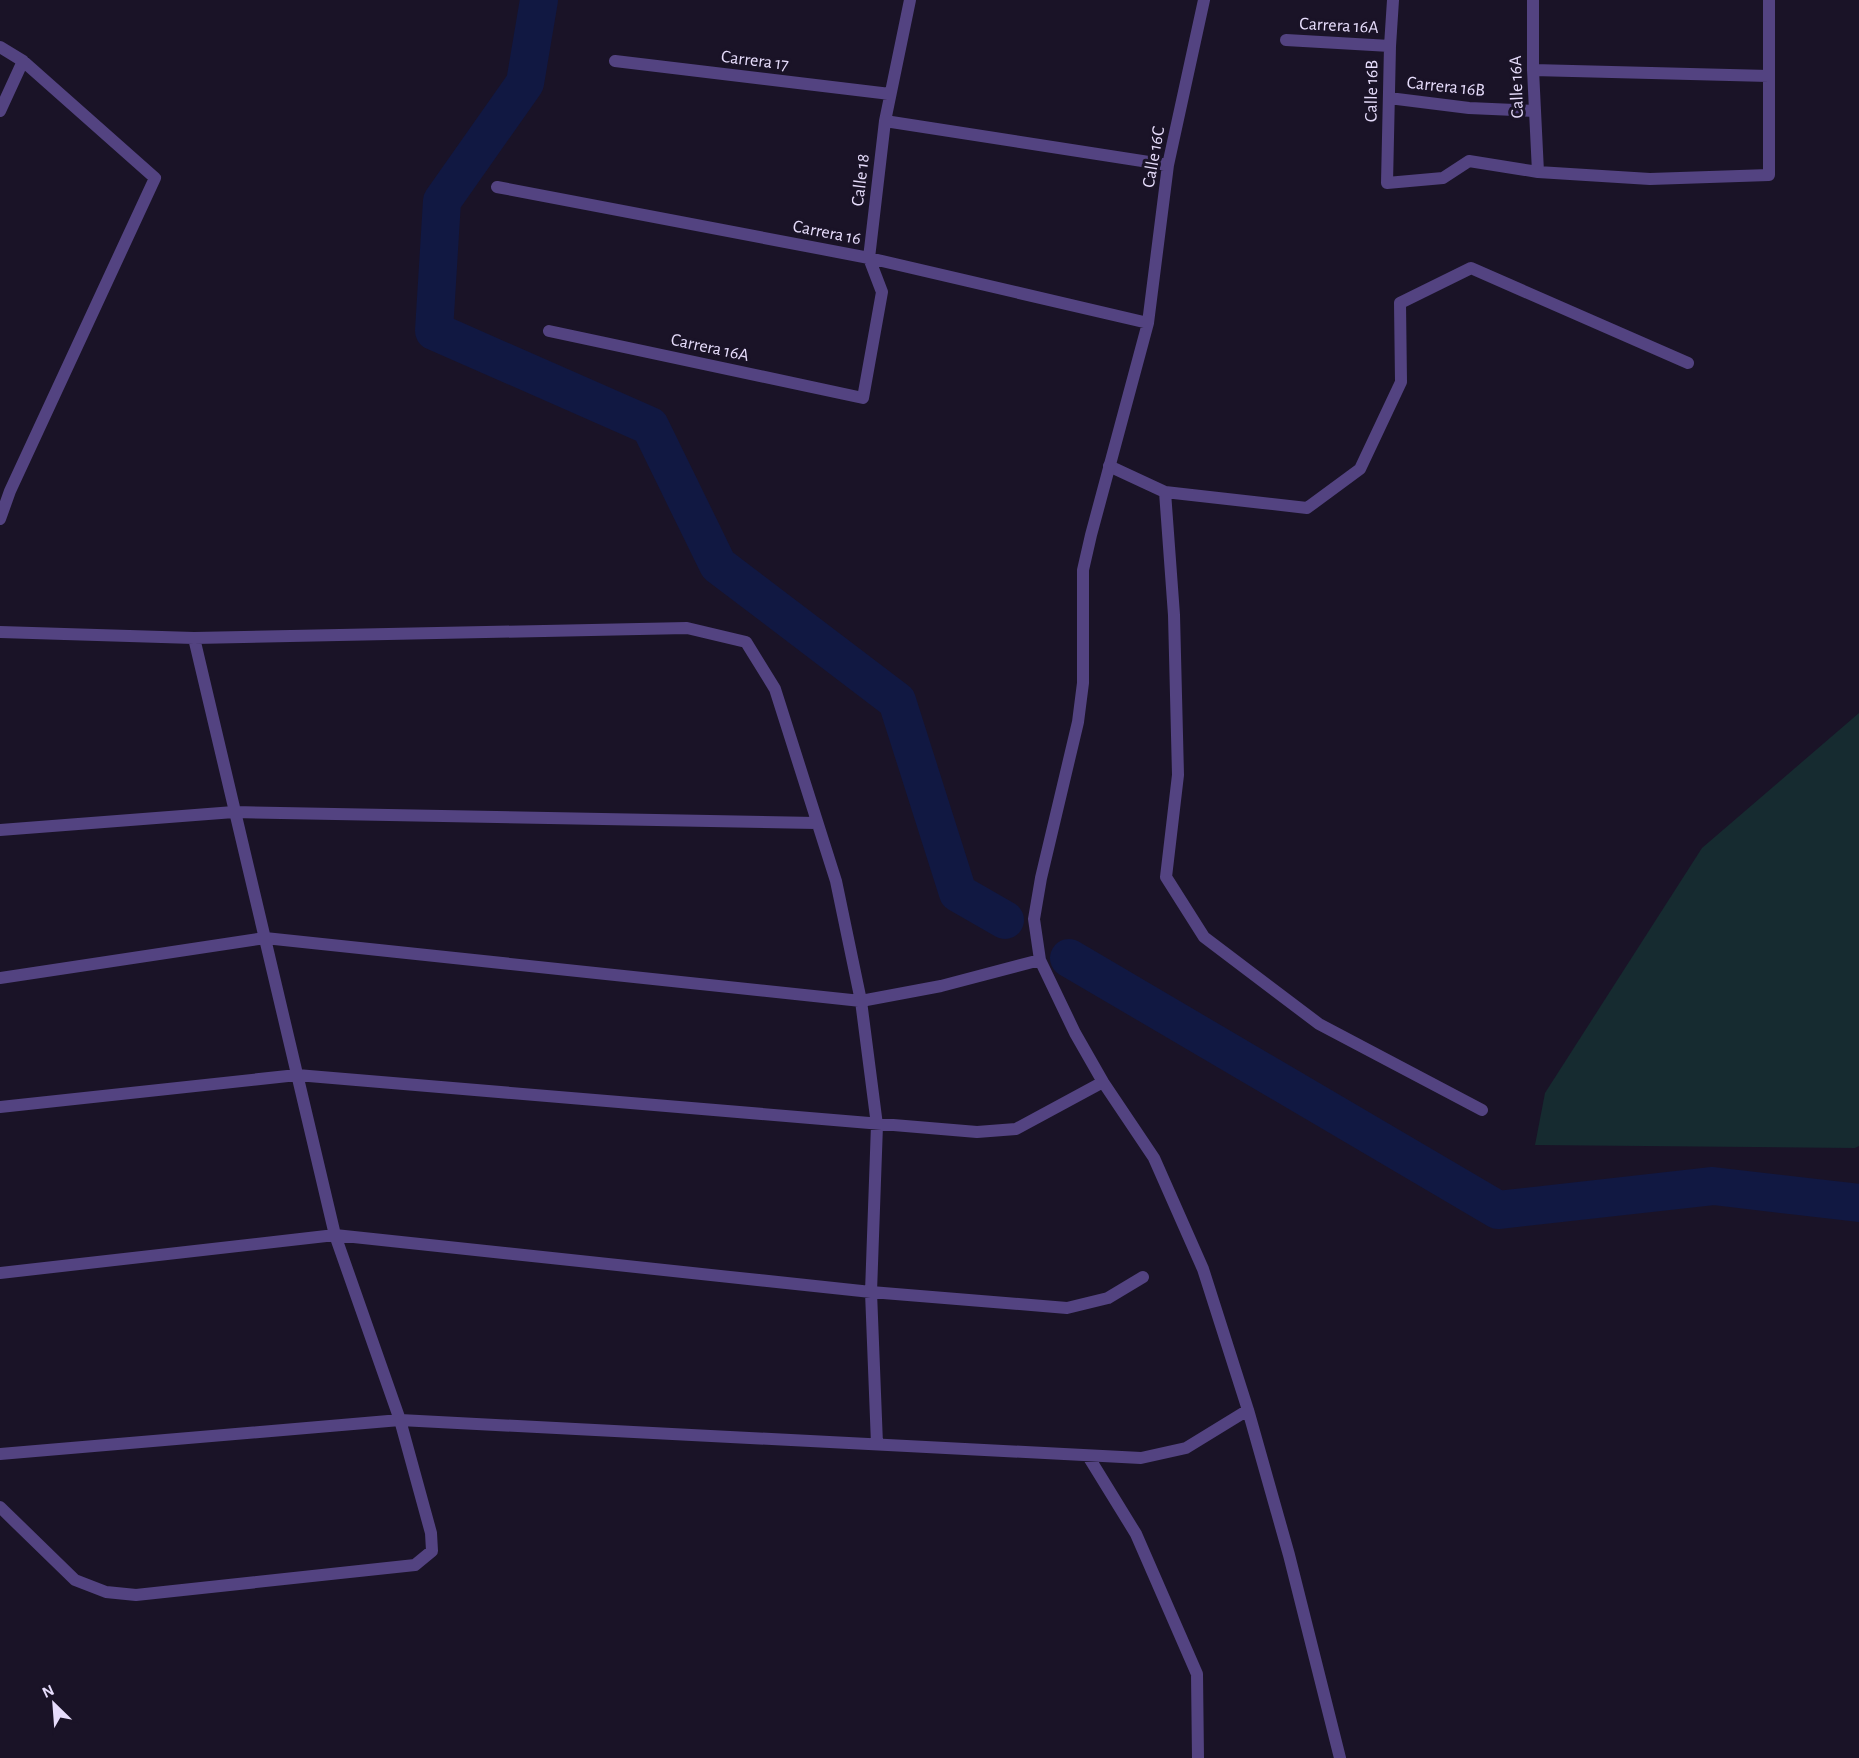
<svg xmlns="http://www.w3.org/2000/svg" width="1859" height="1758" font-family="'Alegreya Sans',sans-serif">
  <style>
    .grass { fill: #162b30 }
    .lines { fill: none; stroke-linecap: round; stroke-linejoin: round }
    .canal { stroke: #111842; stroke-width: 38 }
    .lane { stroke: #534381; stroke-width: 12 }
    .street { stroke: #534381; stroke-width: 12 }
    .labels { text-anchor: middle; stroke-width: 6; stroke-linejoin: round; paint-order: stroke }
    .street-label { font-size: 18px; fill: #e6dcfb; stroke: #1a1327 }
  </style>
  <rect width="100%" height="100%" fill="#1a1327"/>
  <path class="grass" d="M1859 713V1146L1855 1148 1535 1145 1545 1093 1702 848Z"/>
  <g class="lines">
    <path class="canal" d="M539 0 525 83 442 201 434 331 650 426 718 565 897 701 958 893 1005 920
      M1069 958 1498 1210 1713 1186 1859 1203"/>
    <path class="lane" d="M1109 466 1165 492 1307 508 1360 469 1401 382 1400 303 1471 268 1688 363
      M1165 492 1174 615 1178 775 1166 877 1204 937 1319 1024 1482 1110"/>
    <path class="street" d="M1204 0 1168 165 1148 323 1091 535 1083 570V683L1078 722 1041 878 1034 919 1040 960 1075 1033 1103 1082 1154 1158 1203 1269 1248 1410 1289 1555 1340 1758
      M1393 0 1390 46 1387 183 1443 178 1469 161 1538 172 1650 179 1769 175V0
      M1533 0V70L1538 172
      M1286 40 1390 46
      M0 47 23 61 155 178 10 491 0 519
      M615 61 890 94
      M1533 70 1769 76
      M1389 98 1469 108 1535 111
      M0 111 23 61
      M885 121 1168 165
      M497 187 869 258 1148 323
      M549 331 863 398 882 292 869 258 885 121 910 0
      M0 632 194 638 335 1235 400 1420 431 1533 432 1551 415 1565 136 1595 106 1592 75 1580 0 1507
      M0 830 234 812 816 823
      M0 978 265 938 861 1001 836 881 775 689 746 642 687 628 194 638
      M0 1107 297 1075 977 1132 1016 1129 1103 1082
      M0 1273 335 1235 871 1292 1067 1308 1108 1298 1143 1277
      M877 1444 871 1292 877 1125 861 1001 941 986 1040 960
      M0 1454 400 1420 1141 1458 1186 1448 1248 1410
      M1088 1456 1136 1534 1197 1674 1198 1758"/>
  </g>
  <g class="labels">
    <g class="street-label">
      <text transform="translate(1339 25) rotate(3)" y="6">Carrera 16A</text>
      <text transform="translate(755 60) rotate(7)" y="6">Carrera 17</text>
      <text transform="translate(1446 86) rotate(6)" y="6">Carrera 16B</text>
      <text transform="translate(1516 87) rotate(-92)" y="6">Calle 16A</text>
      <text transform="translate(1371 91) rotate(-89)" y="6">Calle 16B</text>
      <text transform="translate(1153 157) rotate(-80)" y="6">Calle 16C</text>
      <text transform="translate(860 180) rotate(-83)" y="6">Calle 18</text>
      <text transform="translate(827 232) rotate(11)" y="6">Carrera 16</text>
      <text transform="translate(710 347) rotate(12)" y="6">Carrera 16A</text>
    </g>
  </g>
  <g transform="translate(54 1704) rotate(335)" stroke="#1a1327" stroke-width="4.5" paint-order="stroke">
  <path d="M0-4.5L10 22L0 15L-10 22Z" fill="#e6dcfb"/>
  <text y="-9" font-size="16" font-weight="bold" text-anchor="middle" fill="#e6dcfb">N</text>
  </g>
</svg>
